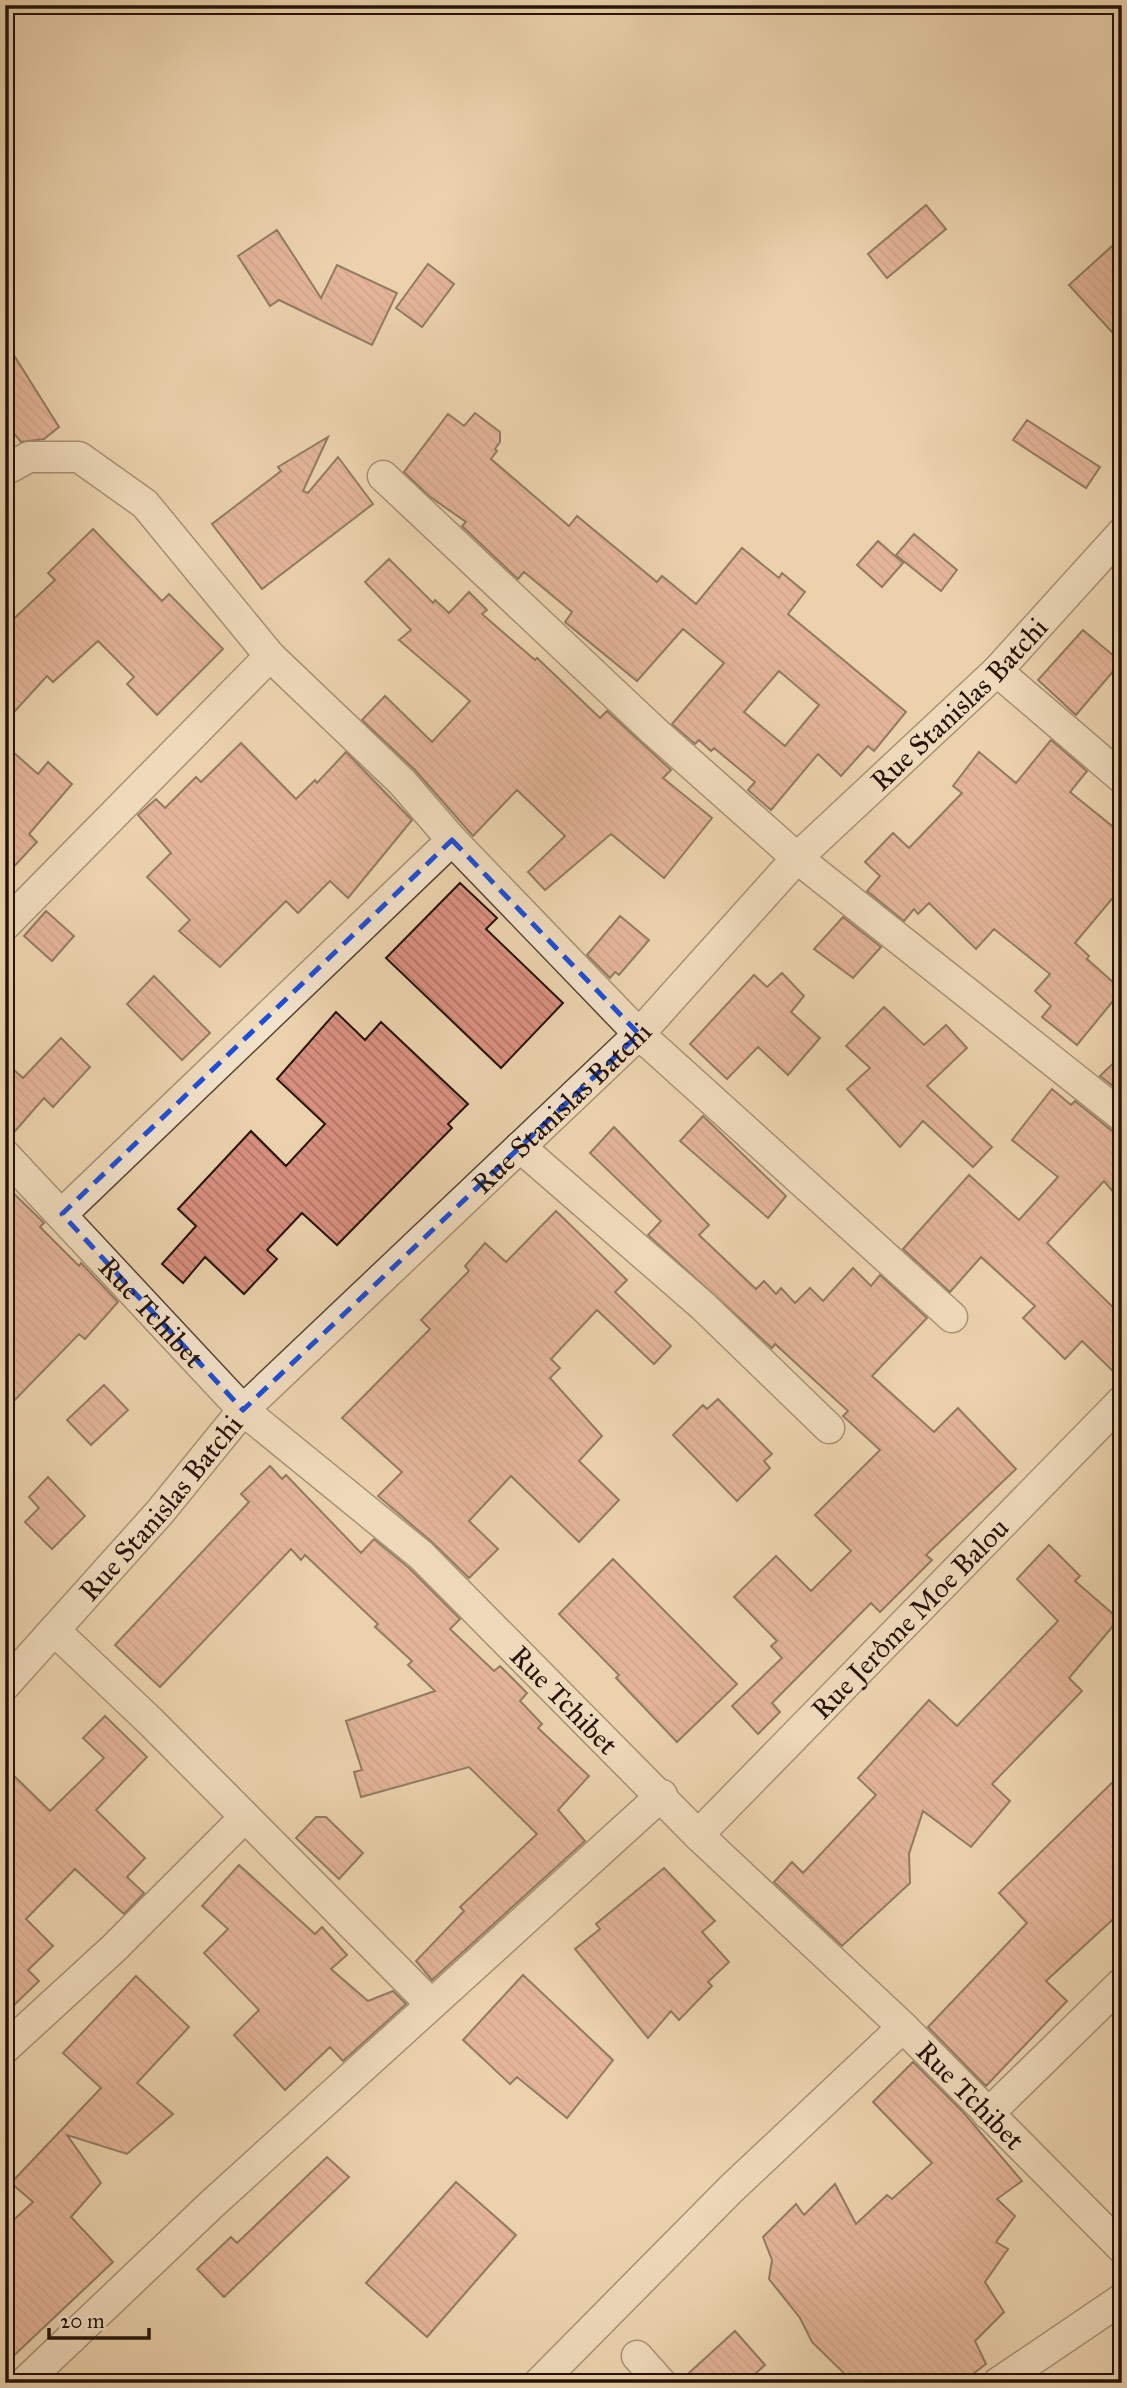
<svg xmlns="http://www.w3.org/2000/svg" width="1127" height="2388" font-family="'IM FELL Great Primer',serif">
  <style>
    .building { fill: url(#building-back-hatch); stroke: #251409; stroke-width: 2; fill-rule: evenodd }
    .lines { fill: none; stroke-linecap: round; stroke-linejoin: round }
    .street-casing { stroke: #564432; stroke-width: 33 }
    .street { stroke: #f2e2ca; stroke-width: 30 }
    .marked { fill: none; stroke: #1d4ed8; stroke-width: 5; stroke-dasharray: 14 9; stroke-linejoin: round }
    .labels { text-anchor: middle; stroke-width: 5; stroke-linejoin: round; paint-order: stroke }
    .street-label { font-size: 28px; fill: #251409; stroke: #f2e2ca }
  </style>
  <defs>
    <pattern id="building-back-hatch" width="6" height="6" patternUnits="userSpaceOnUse" patternTransform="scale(1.75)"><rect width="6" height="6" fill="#d9907f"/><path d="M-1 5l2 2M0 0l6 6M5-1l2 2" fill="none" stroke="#b07466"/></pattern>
  </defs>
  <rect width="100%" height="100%" fill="#ebd2ad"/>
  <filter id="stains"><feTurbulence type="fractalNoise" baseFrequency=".00286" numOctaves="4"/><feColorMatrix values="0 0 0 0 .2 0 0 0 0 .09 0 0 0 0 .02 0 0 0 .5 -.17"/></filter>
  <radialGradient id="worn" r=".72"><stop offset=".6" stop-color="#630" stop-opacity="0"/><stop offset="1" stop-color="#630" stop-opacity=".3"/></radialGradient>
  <path class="building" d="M926 205 946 229 887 278 868 254Z
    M277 230 321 298 337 265 397 293 372 345 279 300 270 306 238 256Z
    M1122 237V343L1069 285Z
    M428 264 454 284 422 327 396 308Z
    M5 341 59 427 44 439 21 442 5 422Z
    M475 413 500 432V442L495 449 497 451 491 459 569 526 577 516 657 582 662 576 696 604 742 548 779 578 782 573 805 592 788 614 906 712 874 751 868 746 841 776 818 754 771 810 748 790 755 782 714 748 711 751 699 740 695 744 672 724 724 663 683 629 637 681 565 622 572 612 524 572 518 579 462 526 466 522 429 496 404 472 448 414 464 426ZM779 671 819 705 785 746 744 712Z
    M1027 420 1100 467 1086 488 1013 440Z
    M328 437 303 491 308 493 338 457 373 504 262 589 212 524 281 471 278 467Z
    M93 529 162 601 169 594 223 649 157 715 127 684 134 677 98 641 53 682 47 676 5 722V627L55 580 48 573Z
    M914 534 957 570 941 591 896 555Z
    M878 541 903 563 882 587 857 565Z
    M389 559 433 603 435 600 449 613 469 592 487 610 482 614 535 660 537 658 600 718 607 711 671 770 663 778 712 818 664 878 611 834 545 890 528 872 565 836 517 790 473 836 415 770 362 720 385 696 432 742 470 701 399 640 411 630 365 582Z
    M1083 630 1121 662 1076 715 1038 680Z
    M1051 740 1087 771 1070 792 1122 834V887L1075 943 1089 956 1087 959 1122 990 1077 1045 1042 1017 1051 1006 1035 991 1050 974 994 929 976 949 929 903 918 914 914 909 904 921 867 891 880 876 865 862 893 833 909 848 962 793 953 786 979 752 1016 783Z
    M241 743 296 799 315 780 317 783 346 752 412 820 348 898 330 881 298 913 286 901 220 967 179 931 190 920 147 877 171 853 138 815 156 799 165 808 196 777 201 782Z
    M5 745 38 774 48 762 72 784 29 834 37 842 5 876Z
    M460 883 497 918 486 929 563 1003 501 1068 386 958Z
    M46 911 74 936 52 961 24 936Z
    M620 916 649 940 619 975 615 972 610 978 587 955Z
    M843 917 881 947 853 978 814 949Z
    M782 973 804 996 791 1012 820 1038 788 1075 758 1047 727 1079 690 1044 754 975 767 987Z
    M154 976 210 1033 182 1060 127 1004Z
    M884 1007 924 1045 946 1025 967 1048 927 1086 992 1147 973 1167 923 1121 900 1147 847 1089 870 1068 846 1046Z
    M336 1012 365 1040 381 1022 468 1104 448 1124 452 1128 337 1245 302 1213 267 1250 277 1259 244 1294 205 1257 183 1283 162 1264 196 1226 178 1209 251 1131 286 1166 325 1124 277 1079Z
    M61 1038 90 1067 53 1107 44 1098 9 1138H5V1062L23 1078Z
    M1122 1055V1093L1100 1076Z
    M1052 1089 1071 1105 1075 1101 1111 1130 1122 1133V1202L1104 1181 1047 1243 1122 1316V1380L1082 1341 1065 1359 1023 1318 1035 1306 981 1257 950 1292 903 1249 969 1175 1019 1220 1058 1177 1012 1140Z
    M703 1116 786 1196 768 1218 680 1141Z
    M614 1127 709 1225 699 1235 756 1289 764 1281 776 1294 781 1288 795 1303 810 1288 823 1301 853 1268 871 1286 880 1275 927 1318 872 1376 934 1432 958 1408 1016 1469 926 1555 932 1560 880 1612 871 1603 772 1703 780 1712 758 1734 732 1706 782 1658 771 1646 777 1641 734 1597 776 1556 811 1591 851 1551 815 1515 880 1450 843 1416 848 1411 775 1344 772 1348 648 1235 661 1221 590 1153Z
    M5 1185 44 1223 40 1227 79 1266 81 1263 118 1302 85 1339 79 1334 5 1410Z
    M556 1211 627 1280 615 1292 671 1346 654 1364 597 1310 551 1359 560 1368 550 1378 602 1436 579 1461 619 1500 579 1542 511 1476 469 1521 498 1549 469 1578 432 1542 378 1496 402 1472 342 1418 430 1329 421 1320 469 1271 465 1266 485 1243 506 1262Z
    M104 1385 128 1410 91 1445 67 1420Z
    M718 1399 772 1454 764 1461 770 1468 737 1501 673 1435 703 1405 707 1409Z
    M270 1466 282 1479 286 1475 361 1553 374 1539 409 1568 460 1619 450 1629 494 1671 500 1666 527 1693 520 1701 542 1724 538 1728 589 1776 558 1810 585 1841 432 1980 416 1961 464 1911 460 1907 537 1834 469 1767 361 1797 354 1772 362 1770 346 1721 435 1691 408 1665 412 1661 375 1627 378 1624 305 1555 301 1560 291 1549 160 1687 115 1645 249 1502 241 1494Z
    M48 1477 85 1516 52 1549 25 1522 39 1508 29 1497Z
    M1049 1545 1080 1576 1075 1581 1119 1619 1069 1678 1082 1691 992 1784 1010 1801 971 1847 923 1811 909 1854 910 1883 842 1946 774 1882 792 1862 803 1873 876 1795 858 1778 929 1700 957 1726 1058 1621 1017 1579Z
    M613 1559 737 1684 677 1742 616 1678 619 1675 559 1614Z
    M105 1716 147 1757 96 1810 145 1858 127 1877 144 1893 124 1914 75 1869 26 1919 53 1946 28 1970 39 1981 5 2014V1767L50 1811 104 1758 83 1738Z
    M1122 1773V1911L1046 1981 1067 2001 986 2086 928 2027 1027 1923 999 1893Z
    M316 1817H326L363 1853 339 1879 296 1838Z
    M239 1865 315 1934 322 1927 347 1955 331 1969 368 2001 393 1991 406 2004 343 2061 330 2047 285 2090 234 2035 259 2010 204 1953 228 1929 202 1906Z
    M664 1868 715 1921 702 1932 729 1962 708 1982 712 1986 679 2020 671 2011 648 2038 575 1949 600 1929 596 1924Z
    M523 1975 613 2060 567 2118 517 2077 510 2084 463 2040Z
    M136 1976 189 2027 137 2083 173 2114 127 2154 67 2135 101 2183 71 2217 113 2262 5 2364V2228L33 2202 11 2183 101 2088 63 2053Z
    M913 2062 962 2111 1022 2181 997 2199 1015 2216 996 2242 1008 2249 985 2282 1004 2312 975 2341 986 2364 961 2383H854L812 2342 800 2318 769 2279 772 2260 763 2237 796 2204 804 2215 835 2184 856 2224 887 2195 892 2199 932 2163 873 2102Z
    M327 2157 349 2177 224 2297 197 2269 231 2237 237 2243Z
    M456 2182 516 2235 427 2337 366 2283Z
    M735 2331 765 2365 745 2383H678Z"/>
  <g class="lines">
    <g class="street-casing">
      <g id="street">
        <path d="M5 470 29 457H79L145 504 270 656 402 782 452 840 639 1034 952 1317"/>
        <path d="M383 476 654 731 797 858 1122 1116"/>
        <path d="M997 671 1122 778"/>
        <path d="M5 925 270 656"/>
        <path d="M520 1147 703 1306 829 1428"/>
        <path id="s1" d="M5 1155 243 1410 421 1555 698 1835 903 2027 1122 2248"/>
        <path d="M62 1214 452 840"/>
        <path d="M54 1630 150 1721 431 2004"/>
        <path id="s2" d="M5 1685 160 1512 243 1410 639 1034 797 858 997 671 1122 533"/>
        <path id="s3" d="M698 1835 1122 1401"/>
        <path d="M5 2048 113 1949 245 1817"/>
        <path d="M988 2114 1122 1983"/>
        <path d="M637 2356 661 2383"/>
        <path d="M24 2383 212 2204 662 1795"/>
        <path d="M539 2383 731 2189 903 2027"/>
        <path d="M998 2383 1122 2299"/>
      </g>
    </g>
    <use href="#street" class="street"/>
  </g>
  <path d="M0 0H1127V2388H0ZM452 840 639 1034 243 1410 62 1214Z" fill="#ebd2ad" fill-opacity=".55" fill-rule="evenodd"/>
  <path class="marked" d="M452 840 639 1034 243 1410 62 1214Z"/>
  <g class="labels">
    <g class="street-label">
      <text dy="10" stroke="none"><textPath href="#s2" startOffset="1370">Rue Stanislas Batchi</textPath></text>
      <text dy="10" stroke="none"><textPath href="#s2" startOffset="803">Rue Stanislas Batchi</textPath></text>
      <text dy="10" stroke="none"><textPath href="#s1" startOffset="215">Rue Tchibet</textPath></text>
      <text dy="10" stroke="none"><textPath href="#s2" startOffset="236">Rue Stanislas Batchi</textPath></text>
      <text dy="10" stroke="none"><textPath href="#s3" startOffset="303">Rue Jerôme Moe Balou</textPath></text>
      <text dy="10" stroke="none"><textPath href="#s1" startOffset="782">Rue Tchibet</textPath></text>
      <text dy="10" stroke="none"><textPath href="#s1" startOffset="1349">Rue Tchibet</textPath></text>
    </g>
  </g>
  <rect width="1127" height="2388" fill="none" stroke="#ebd2ad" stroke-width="28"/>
  <rect x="7" y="7" width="1113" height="2374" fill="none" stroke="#251409" stroke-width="3.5"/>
  <rect x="14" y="14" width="1099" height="2360" fill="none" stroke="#251409" stroke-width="2"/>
  <path d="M49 2328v10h100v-10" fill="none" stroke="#251409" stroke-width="3.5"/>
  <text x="60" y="2328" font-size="21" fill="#251409" stroke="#f2e2ca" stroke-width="5" paint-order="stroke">20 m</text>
  <rect width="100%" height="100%" filter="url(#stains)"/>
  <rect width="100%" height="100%" fill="url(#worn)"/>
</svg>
